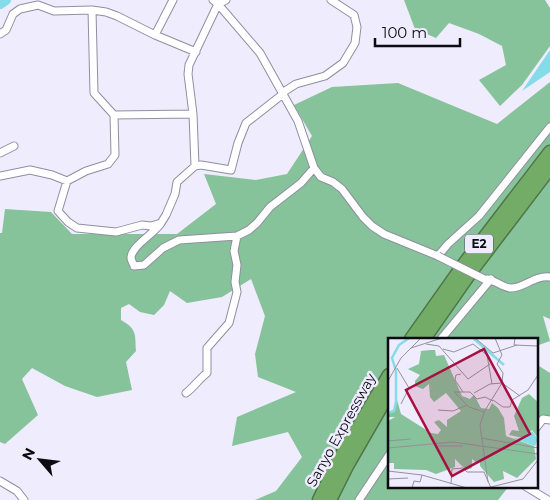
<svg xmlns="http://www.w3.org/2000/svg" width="550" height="500" font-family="Montserrat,sans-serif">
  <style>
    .forest { fill: #86c29a }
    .water { fill: #86dbe9 }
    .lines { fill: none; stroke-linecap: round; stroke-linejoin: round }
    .river { stroke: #86dbe9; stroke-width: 10 }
    .minor-casing { stroke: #908ea1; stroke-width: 9 }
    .motorway-casing { stroke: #4f7449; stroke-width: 15 }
    .minor { stroke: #fff; stroke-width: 7 }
    .motorway { stroke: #73ac66; stroke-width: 12 }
    .minor-bridge-casing { stroke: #908ea1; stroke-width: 9; stroke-linecap: butt }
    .minor-bridge { stroke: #fff; stroke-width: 7 }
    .labels { text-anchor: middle; stroke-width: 5; stroke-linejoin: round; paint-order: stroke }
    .shield { fill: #eeecfd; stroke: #504e58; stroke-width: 1 }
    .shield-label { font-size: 12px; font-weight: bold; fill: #0c0b12 }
    .street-label { font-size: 14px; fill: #0c0b12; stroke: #eeecfd }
    .inset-river { fill: none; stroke: #86dbe9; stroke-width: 2.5 }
    .inset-road { fill: none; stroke: #94929f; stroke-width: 1 }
    .view { fill: #a70f42; fill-opacity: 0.15; stroke: #a70f42; stroke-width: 2.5 }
    .inset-edge { fill: none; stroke: #0c0b12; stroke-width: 2.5 }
  </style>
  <rect width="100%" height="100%" fill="#eeecfd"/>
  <path class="forest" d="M404 0H545L550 8V46L522 85 500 106 479 80 506 65 502 46 479 34 449 23 436 38 415 29Z
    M550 82V319L543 316 550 341 536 346V339H389V486H509L498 500H255L276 491 302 457 288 432 232 446 237 417 296 392 258 377 255 354 265 316 251 279 222 297 187 303 170 291 164 305 154 315 140 312 129 304 121 308V320C137 329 135 334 136 351L126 362 132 390 97 397 65 386 32 368 22 379 38 415 5 444 0 442V233H2L5 209 51 212 72 234H177L216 204 204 174 256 180 287 174 312 136 294 105 332 87 398 83 497 124Z
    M536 364 550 373V416L536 420Z"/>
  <path class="water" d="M550 50V72L522 91Z"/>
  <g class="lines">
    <path class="river" d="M0 4 6 0"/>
    <g class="minor-casing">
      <path id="minor" d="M213 0 218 4 226 0
        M92 10 94 93 114 115 115 155 108 164 86 171 67 181 58 211 68 222 77 228 116 232 142 225 151 226 161 223C154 234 131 246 131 258 131 260 134 265 134 266L144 265 163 248 179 240 237 236 249 230 257 223 270 207 301 183 314 168
        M0 34 6 30 13 14 20 9 38 5 54 11 92 10 106 12 117 16 155 35 196 52
        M155 35 173 0
        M282 93 296 84 325 76 343 63 355 43 357 27 354 15 331 0
        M114 115 193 114
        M0 153 14 146
        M195 166 193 114 188 74 189 65 218 4 260 53 298 121 314 168 321 177 333 182 342 189 363 217 372 226 384 234 438 256 448 244 479 216 550 127
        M0 176 30 170 52 175 67 181
        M161 223 166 215 175 194 177 182 195 166 201 165 231 170 238 143 246 123 283 94
        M487 279C495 280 502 287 510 288 523 289 534 275 550 277
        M441 339 491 279
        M186 393C194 387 199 379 207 373V348L229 323 237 292 235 282 237 265 234 251 237 236
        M536 428 543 419 550 420
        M0 481 17 491 24 500
        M525 486 548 500
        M359 500 389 455"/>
    </g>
    <g class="motorway-casing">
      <path id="motorway" d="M411 339 464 264 550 152
        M424 339 473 269 550 168
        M319 500 338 461 389 375
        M330 500 347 466 389 393"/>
    </g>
    <use href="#minor" class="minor"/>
    <use href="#motorway" class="motorway"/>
    <g class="minor-bridge-casing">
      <path id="minor-bridge" d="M438 256 484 279"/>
    </g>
    <use href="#minor-bridge" class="minor-bridge"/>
  </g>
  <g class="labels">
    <rect class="shield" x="465" y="234.5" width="28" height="19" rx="4"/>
    <g class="shield-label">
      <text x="479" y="248">E2</text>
    </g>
    <g class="street-label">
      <text transform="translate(341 430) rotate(-61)" y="5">Sanyo Expressway</text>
    </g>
  </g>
  <g transform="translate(388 338)">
    <rect width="150" height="150" fill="#eeecfd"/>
    <path d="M42 12H47L48 18 56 17 74 58 82 61 86 57 93 70 101 71 104 65 110 70 116 80 118 98 146 108 148 121 129 140 115 133 116 141 106 144 92 128V122L89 125 84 121V130L78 132 67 121V129L48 136 38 132 6 131V125H0V83L7 79H0V75L7 71 9 62 13 76 43 95 50 96 53 92 46 84 51 82 59 89V82L73 73 58 55 46 64 42 59 41 46 35 51 27 48V43L32 37 20 31 31 26 33 13ZM141 56 150 64V100L144 92 135 100 121 97 124 92 131 93 126 78 134 60Z" fill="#86c29a"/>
    <path d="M144 93 150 101 147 108 125 100 135 101Z" fill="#86dbe9"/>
    <path class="inset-river" d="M86 1 116 27M0 75 6 73 8 64V33L4 20 11 7 21 0"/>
    <path class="inset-road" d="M87 0 105 15 129 7M107 0 114 17 109 26 115 35 114 45 132 58M127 0 126 7 149 8M38 6 51 8 80 41 102 26M23 10 54 0M55 11 66 14 85 6 99 17 104 46M9 30 21 50 13 66M73 36 68 37 67 42 75 54H66L81 69 96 74M0 43 13 20 33 0M75 54H82L89 61 97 59 105 63M86 55 102 46 114 45 96 74 92 87 100 144M105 62 115 69H122L124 62 140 52 150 37M50 72 65 73 79 67M93 100 150 110M0 103 23 101M48 108H75M0 110 65 104 150 116M0 133 34 137 79 150M0 141 20 140M63 146 64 131 75 130 79 134H96L103 150M103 149 135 141 150 122M24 150 26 143 32 144 34 137"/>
    <path class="view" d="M96 11 142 96 64 138 18 52Z"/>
    <rect width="150" height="150" class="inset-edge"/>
  </g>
  <g transform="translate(40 460) rotate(298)" stroke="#eeecfd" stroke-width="4" paint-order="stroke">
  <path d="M0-4L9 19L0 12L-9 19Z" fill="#0c0b12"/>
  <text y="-8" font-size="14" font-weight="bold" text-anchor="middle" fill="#0c0b12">N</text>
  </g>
  <path d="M375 38v8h85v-8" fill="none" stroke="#0c0b12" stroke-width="2.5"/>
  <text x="382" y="38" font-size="15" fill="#0c0b12" stroke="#eeecfd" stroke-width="4" paint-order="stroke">100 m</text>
</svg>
